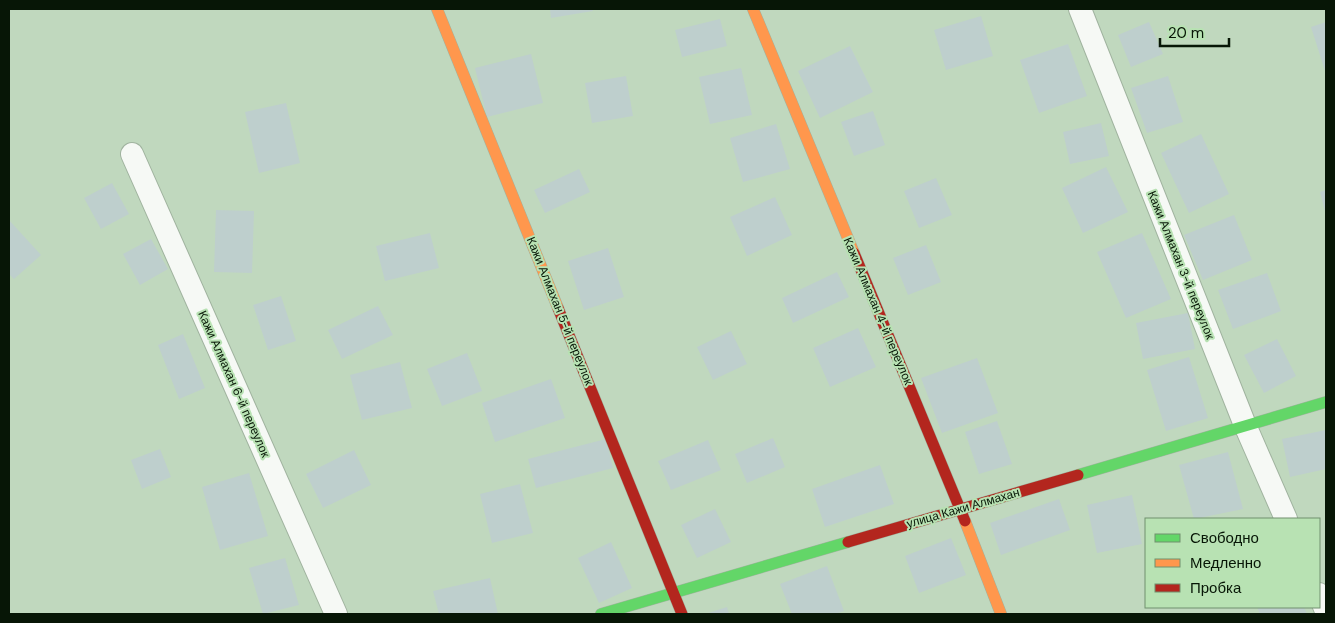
<svg xmlns="http://www.w3.org/2000/svg" width="1335" height="623" font-family="'DM Sans',sans-serif">
  <style>
    .building { fill: #becfcd }
    .lines { fill: none; stroke-linecap: round; stroke-linejoin: round }
    .street-casing { stroke: #a0b39f; stroke-width: 24 }
    .fast-casing { stroke: #a0b39f; stroke-width: 12 }
    .slow-casing { stroke: #a0b39f; stroke-width: 12 }
    .jam-casing { stroke: #a0b39f; stroke-width: 12 }
    .street { stroke: #f6f9f5; stroke-width: 22 }
    .fast { stroke: #63d668; stroke-width: 11 }
    .slow { stroke: #ff974d; stroke-width: 11 }
    .jam { stroke: #b3261e; stroke-width: 11 }
    .labels { text-anchor: middle; stroke-width: 4; stroke-linejoin: round; paint-order: stroke }
    .street-label { font-size: 12px; fill: #071606; stroke: #b8e2b3 }
  </style>
  <rect width="100%" height="100%" fill="#c0d8be"/>
  <path class="building" d="M550 9H592L593 11 551 18Z
    M981 16 993 56 946 70 934 30Z
    M720 19 727 46 682 57 675 30Z
    M1149 22 1163 54 1131 67 1118 35Z
    M1326 22V74L1311 27Z
    M1068 44 1087 96 1039 113 1020 60Z
    M850 46 873 92 820 118 798 71Z
    M531 54 543 103 487 117 475 68Z
    M741 68 752 115 710 124 699 77Z
    M626 76 633 116 592 123 585 83Z
    M1168 76 1183 122 1147 133 1131 88Z
    M286 103 300 163 259 173 245 112Z
    M873 111 885 145 854 156 841 122Z
    M1101 123 1109 156 1070 164 1063 132Z
    M776 124 790 169 743 182 730 138Z
    M1201 134 1229 194 1189 213 1161 153Z
    M1106 167 1128 212 1083 233 1062 188Z
    M579 169 590 192 545 213 534 190Z
    M936 178 952 215 919 228 904 191Z
    M112 183 129 214 101 229 84 198Z
    M1326 190V215L1320 192Z
    M775 197 792 235 747 256 730 217Z
    M216 210 254 211 252 273 214 272Z
    M1234 215 1252 260 1203 280 1184 235Z
    M9 220 41 255 14 279 9 274Z
    M430 233 439 268 385 281 376 246Z
    M1142 233 1171 299 1126 318 1097 252Z
    M151 239 168 269 140 285 123 254Z
    M926 245 941 282 908 295 893 258Z
    M608 248 624 297 584 310 568 261Z
    M837 272 849 297 793 323 782 298Z
    M1267 273 1281 311 1233 329 1218 290Z
    M281 296 296 341 268 350 253 305Z
    M378 306 393 335 342 359 328 330Z
    M1188 313 1195 349 1143 359 1136 323Z
    M858 328 876 367 830 387 813 348Z
    M731 331 747 364 713 380 697 347Z
    M183 334 205 388 179 399 158 345Z
    M1277 339 1296 376 1264 393 1244 355Z
    M467 353 482 391 442 406 427 369Z
    M1189 357 1208 418 1166 431 1147 370Z
    M977 358 998 413 942 433 921 378Z
    M400 362 412 408 362 420 350 375Z
    M551 379 565 418 495 442 482 403Z
    M997 421 1012 464 979 474 965 432Z
    M1326 430V469L1290 477 1282 439Z
    M773 438 785 467 747 483 735 454Z
    M606 439 613 468 536 488 528 459Z
    M708 440 721 470 671 490 658 461Z
    M160 449 171 477 142 489 131 460Z
    M354 450 371 485 323 508 306 474Z
    M1228 452 1243 509 1194 519 1179 465Z
    M880 465 894 504 825 527 812 489Z
    M249 473 268 536 220 550 202 487Z
    M520 484 533 533 492 543 480 494Z
    M1132 495 1142 544 1097 553 1087 505Z
    M1059 499 1070 530 1001 555 990 523Z
    M715 509 731 542 697 558 681 525Z
    M951 538 966 575 919 593 905 556Z
    M611 542 632 588 599 603 578 558Z
    M285 558 299 605 263 614 249 568Z
    M827 566 844 611 835 614H792L780 584Z
    M490 578 498 614H439L433 591Z
    M727 607 729 614H705Z
    M1257 607H1304L1307 614H1260Z"/>
  <g class="lines">
    <g class="street-casing">
      <path id="street" d="M1080 9 1245 425 1286 519
        M132 154 336 614
        M1319 594 1326 611"/>
    </g>
    <g class="fast-casing">
      <path id="fast" d="M1078 475 1326 402
        M601 614 848 542"/>
    </g>
    <g class="slow-casing">
      <path id="slow" d="M437 9 558 308
        M753 9 854 253
        M965 521 1001 614"/>
    </g>
    <g class="jam-casing">
      <path id="jam" d="M854 253 965 521
        M558 308 682 614
        M848 542 1078 475"/>
    </g>
    <use href="#street" class="street"/>
    <use href="#fast" class="fast"/>
    <use href="#slow" class="slow"/>
    <use href="#jam" class="jam"/>
  </g>
  <g class="labels">
    <g class="street-label">
      <text transform="translate(1181 265) rotate(68)" y="4">Кажи Алмахан 3-й переулок</text>
      <text transform="translate(560 311) rotate(68)" y="4">Кажи Алмахан 5-й переулок</text>
      <text transform="translate(878 311) rotate(67)" y="4">Кажи Алмахан 4-й переулок</text>
      <text transform="translate(234 384) rotate(66)" y="4">Кажи Алмахан 6-й переулок</text>
      <text transform="translate(963 508) rotate(-16)" y="4">улица Кажи Алмахан</text>
    </g>
  </g>
  <rect width="1335" height="623" fill="none" stroke="#071606" stroke-width="20"/>
  <rect x="1145" y="518" width="175" height="90" fill="#b8e2b3" stroke="#71906e"/>
  <rect x="1155" y="534" width="25" height="8" fill="#63d668" stroke="#71906e"/>
  <text x="1190" y="543" font-size="15" fill="#071606">Свободно</text>
  <rect x="1155" y="559" width="25" height="8" fill="#ff974d" stroke="#71906e"/>
  <text x="1190" y="568" font-size="15" fill="#071606">Медленно</text>
  <rect x="1155" y="584" width="25" height="8" fill="#b3261e" stroke="#71906e"/>
  <text x="1190" y="593" font-size="15" fill="#071606">Пробка</text>
  <path d="M1160 38v8h69v-8" fill="none" stroke="#071606" stroke-width="2.5"/>
  <text x="1168" y="38" font-size="15" fill="#071606" stroke="#b8e2b3" stroke-width="4" paint-order="stroke">20 m</text>
</svg>
